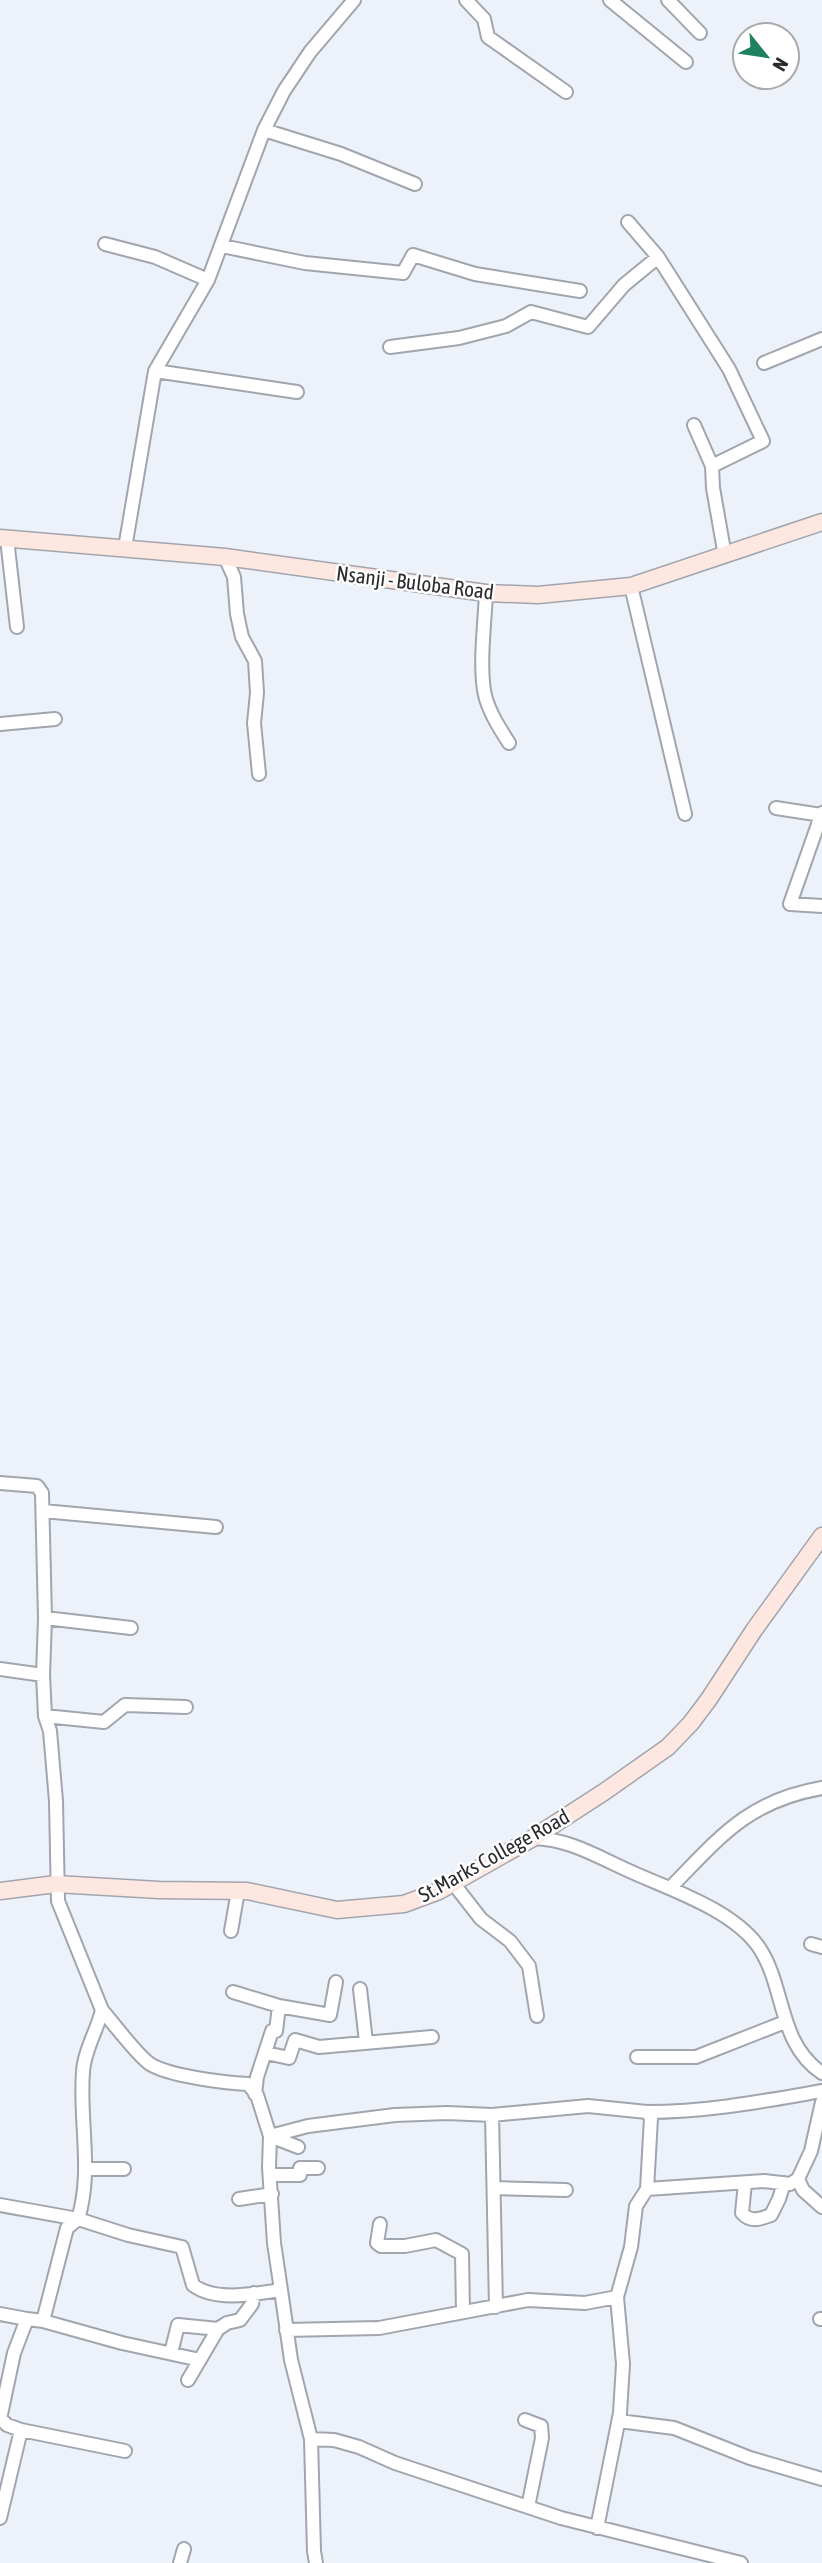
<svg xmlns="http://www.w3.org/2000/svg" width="822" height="2563" font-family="'Asap Condensed',sans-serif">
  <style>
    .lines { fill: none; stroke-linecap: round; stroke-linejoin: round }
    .minor-casing { stroke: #a1a5ad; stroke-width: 16 }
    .secondary-casing { stroke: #a1a5ad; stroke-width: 19 }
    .minor { stroke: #fff; stroke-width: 12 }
    .secondary { stroke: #fee7e1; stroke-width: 16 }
    .labels { text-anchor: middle; stroke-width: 5; stroke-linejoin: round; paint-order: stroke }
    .street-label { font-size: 21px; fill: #2a2b2f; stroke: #fff }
  </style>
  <rect width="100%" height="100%" fill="#edf1fa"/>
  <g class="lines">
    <g class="minor-casing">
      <path id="minor" d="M466 0 484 19 488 37 566 92
        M610 0 686 62
        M668 0 700 33
        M264 130 341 154 415 184
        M628 222 658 257 729 369 763 441 712 466
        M105 244 155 257 208 280
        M222 246 305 263 403 273 413 255 475 274 580 291
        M390 347 459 338 506 326 531 312 588 327 624 285 658 257
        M764 363 822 339
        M155 371 297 392
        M694 425 712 466 713 488 725 556
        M7 539 17 627
        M125 548 155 371 208 280 264 130 284 91 310 52 354 0
        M225 557 234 577 237 614 242 637 255 661 257 693 254 723 259 774
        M631 586 685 814
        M486 593C485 621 478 673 486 699 491 715 500 729 509 743
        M0 724 55 719
        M776 808 822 815
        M822 813 790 904 822 906
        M0 1483 37 1486 42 1493 45 1618 43 1675 45 1716 50 1731 56 1801 58 1901 102 2010C97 2031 84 2051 83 2072 79 2121 93 2171 78 2219L128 2235 182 2247 193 2285C215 2302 255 2294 281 2290L291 2360 311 2439 314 2551 316 2563
        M43 1511 216 1527
        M45 1618 131 1628
        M0 1669 43 1675
        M45 1716 104 1722 125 1705 186 1707
        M533 1838C571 1839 599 1858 634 1873 672 1890 732 1910 758 1946 786 1986 777 2043 822 2073
        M453 1883 481 1919 510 1941 529 1966 537 2016
        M671 1887C721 1836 748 1801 822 1788
        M231 1931 238 1891
        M811 1944 822 1947
        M360 1989 366 2042
        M233 1992 279 2006 276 2031H272L257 2077 255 2094
        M279 2006 330 2015 336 1982
        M102 2010C113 2023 138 2056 150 2064 169 2076 225 2083 248 2084L257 2095 270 2136 269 2167 274 2243 281 2290
        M266 2053 289 2058 295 2040 319 2047 432 2037
        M637 2057H696L785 2022
        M647 2112C707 2112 764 2101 822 2091
        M492 2115 496 2307
        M270 2136 308 2126 395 2115 447 2113 492 2115 588 2106 647 2112 651 2118 647 2189 636 2206 631 2247 617 2297 623 2364 620 2413 597 2528
        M270 2136 298 2147
        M86 2169H124
        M270 2175H300V2168H318
        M798 2179 803 2190 822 2207
        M745 2183 742 2213C751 2223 760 2219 771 2215L779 2199 784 2183
        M494 2188 566 2190
        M647 2189 764 2181 790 2184 798 2179 811 2151 822 2102
        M239 2199 272 2194
        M0 2205 78 2219
        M380 2224 377 2243 381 2246H405L436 2240 462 2254 463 2312
        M0 2314 27 2319
        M820 2319H822
        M43 2321 122 2343 200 2360
        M286 2330 379 2328 528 2300 585 2303 617 2297
        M171 2353 178 2325 218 2329 227 2323 240 2320 252 2304 254 2293
        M188 2380 218 2329
        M0 2419 14 2353 27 2319 43 2321 67 2228 78 2219
        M1 2419 7 2425 21 2430 125 2451
        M525 2420 541 2426 542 2438 528 2507
        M619 2421 674 2428 750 2458 822 2479
        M311 2439 334 2440 359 2447 395 2463 561 2518 741 2563
        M0 2518 21 2430
        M180 2563 184 2549"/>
    </g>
    <g class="secondary-casing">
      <path id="secondary" d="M0 538 225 557 486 593 538 595 631 586 822 522
        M0 1891 56 1884 159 1890 247 1891 337 1910 404 1904 439 1891 533 1838 604 1792 668 1747 691 1723 709 1699 754 1630 822 1536"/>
    </g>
    <use href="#minor" class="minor"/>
    <use href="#secondary" class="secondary"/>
  </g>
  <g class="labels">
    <g class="street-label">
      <text transform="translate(415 583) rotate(7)" y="7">Nsanji - Buloba Road</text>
      <text transform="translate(494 1856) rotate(-29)" y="7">St.Marks College Road</text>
    </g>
  </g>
  <g transform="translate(766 56) rotate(120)"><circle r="33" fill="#ffffff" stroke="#aaaaac" stroke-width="2"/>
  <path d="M0-5L12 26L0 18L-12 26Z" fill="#1d825d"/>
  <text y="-10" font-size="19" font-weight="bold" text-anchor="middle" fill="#2a2b2f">N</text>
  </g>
</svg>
